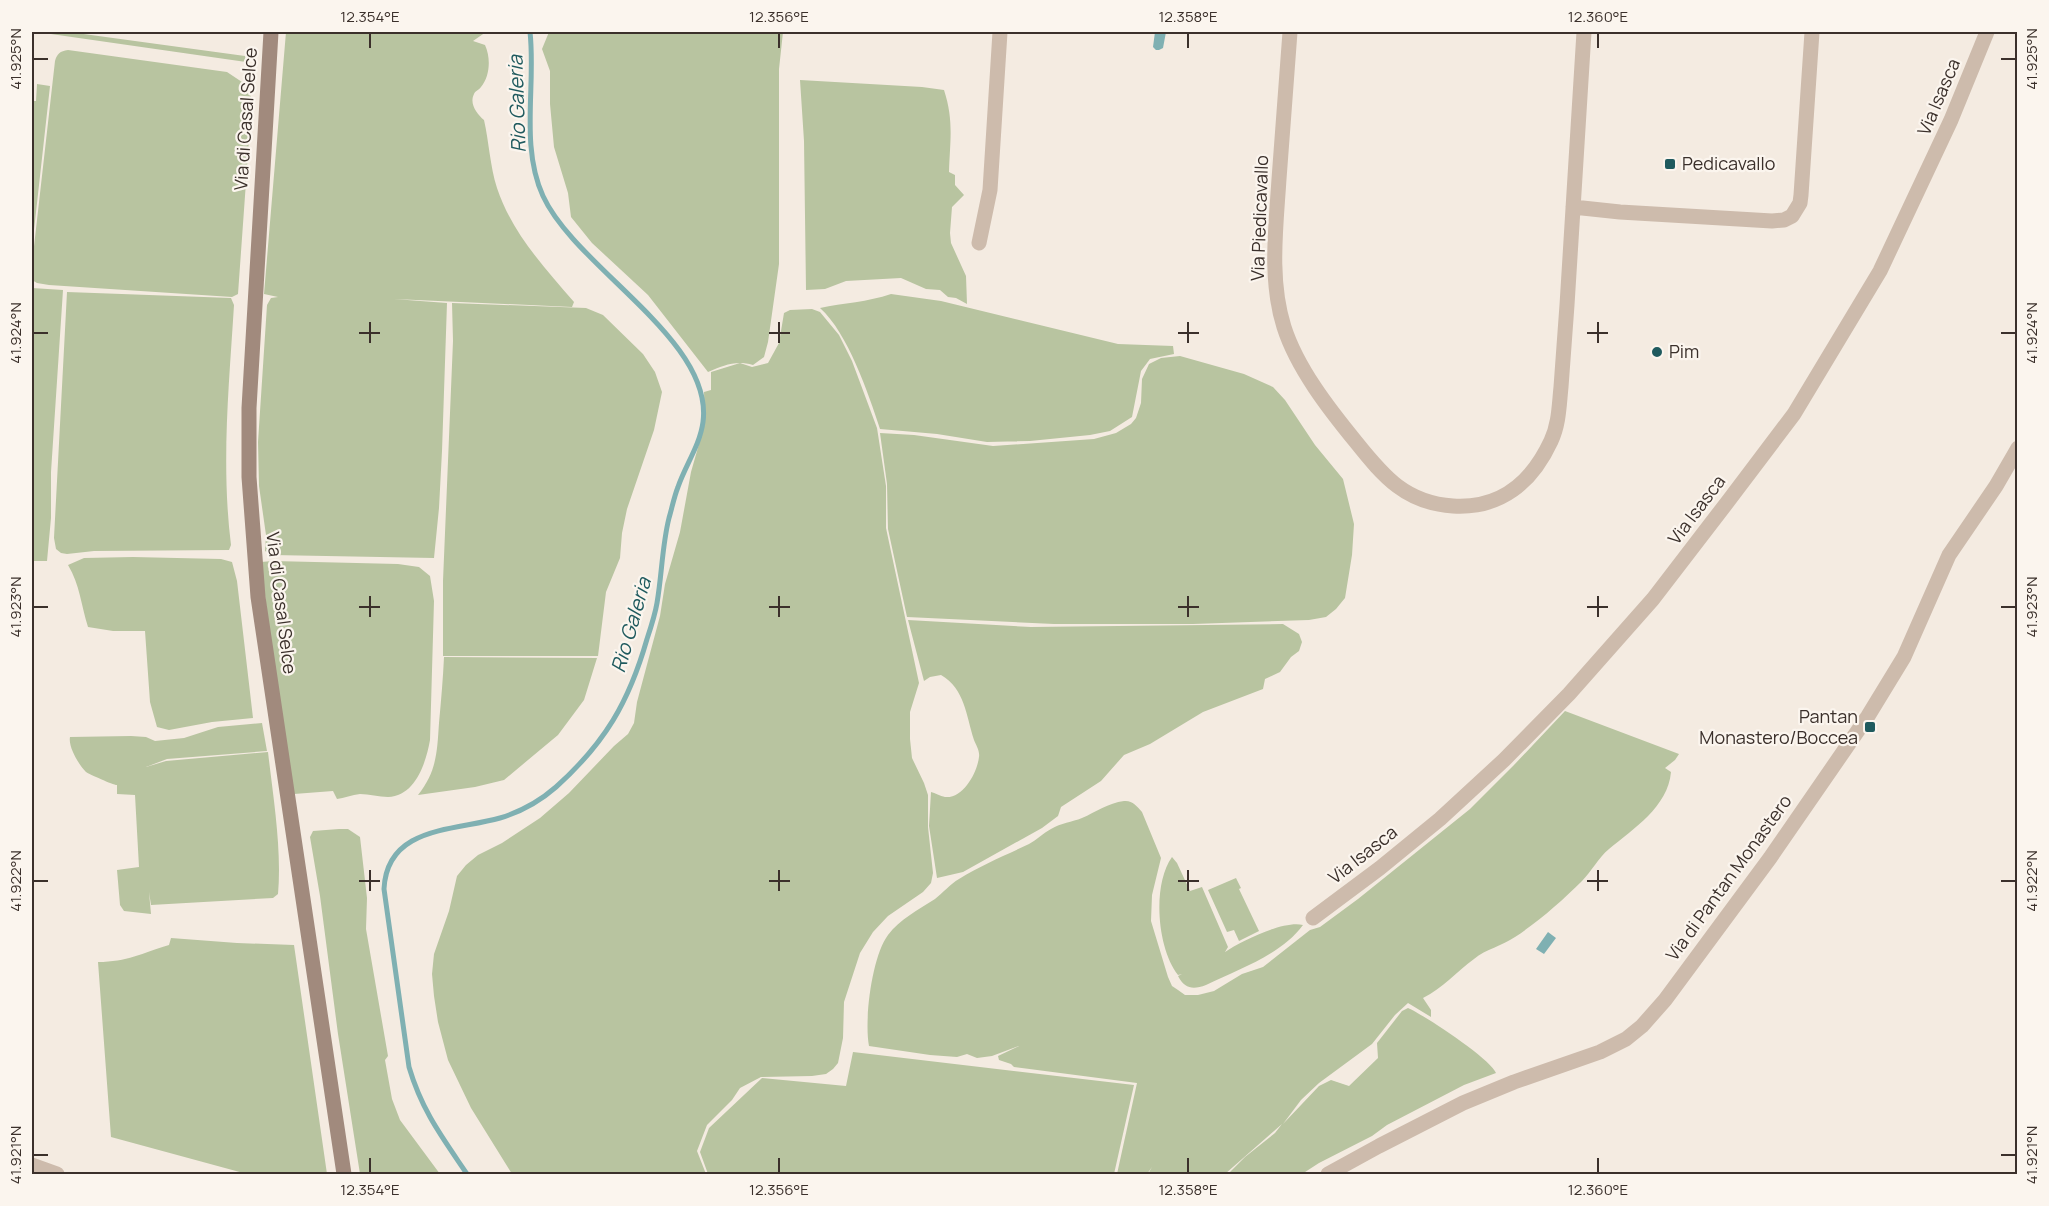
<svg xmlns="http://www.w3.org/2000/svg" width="2049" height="1206" font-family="Manrope,sans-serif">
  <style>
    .green { fill: #b8c4a0 }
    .water { fill: #7fb0b2 }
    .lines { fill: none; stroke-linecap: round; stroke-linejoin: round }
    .stream { stroke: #7fb0b2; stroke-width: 5 }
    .street { stroke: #cdbbac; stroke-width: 15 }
    .secondary { stroke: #a18a7d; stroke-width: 15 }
    .ticks { fill: none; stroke: #3b302b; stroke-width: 2 }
    .poi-dot { fill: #1f5a5e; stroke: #fbf5ee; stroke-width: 2 }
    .labels { text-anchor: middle; stroke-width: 4.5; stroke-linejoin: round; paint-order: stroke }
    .street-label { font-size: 18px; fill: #3b302b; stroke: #fbf5ee }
    .poi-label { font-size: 18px; fill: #3b302b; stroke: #fbf5ee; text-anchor: start }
    .water-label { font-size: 20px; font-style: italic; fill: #1f5a5e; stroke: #fbf5ee }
    .neatline { fill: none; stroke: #3b302b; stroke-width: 2 }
    .ticks-label { font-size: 15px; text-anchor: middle; fill: #3b302b }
  </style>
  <rect width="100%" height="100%" fill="#f4ebe1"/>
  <path class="green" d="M37 32H69L245 56 246 62Z
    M286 32H486L473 41 485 45C491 58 490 76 481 87 479 90 475 91 474 94 469 104 477 114 484 120 489 142 490 166 497 188 512 233 544 267 574 302L572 307 394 299 447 303 442 451 439 508 434 558 272 555 265 551 266 535 259 486 258 442 267 305 271 298 278 297 264 294Z
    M549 32H783L779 69V264L768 342 764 357 753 365C736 360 724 365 708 372L648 295 592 243 571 217 568 193 554 147 550 104V71L542 49Z
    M68 50 227 72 248 86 251 97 250 126 238 294 232 297 49 285 37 283 32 280V264L55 61C57 54 60 51 68 50Z
    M800 80 922 87 944 90C954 121 950 140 949 172L955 175V185L964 195 952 207 950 233 951 243 966 276 967 304 956 298 948 297 940 290 926 289 901 278 846 281 825 289 806 290 804 141Z
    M37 84 50 86 32 248V101H36Z
    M32 288 63 290 51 472V518L47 561H32Z
    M67 292 231 298 234 305C229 386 221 465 231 545L229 550 94 551 67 554 61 553 56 549 54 538Z
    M891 294 941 301 1118 344 1173 346 1174 354 1150 359 1141 371 1132 417 1110 431 1090 435 1030 441 987 442 937 434 880 429C868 393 848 333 820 308 843 303 868 302 891 294Z
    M452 303 586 308 603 315 643 354 655 372 662 392 654 430 627 509 622 533 620 558 606 592 598 656H443V581L453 341Z
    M812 309 820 312 839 335 852 361 877 428 886 486V528L919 683 910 712V739L912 758 924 783 928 795V827L933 873 931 883 923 892 888 916 873 932 860 953 844 1002 843 1038 838 1063 833 1069 826 1074 812 1076 761 1077 740 1088 732 1100 707 1125 697 1151 706 1174H512L471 1108 448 1060 438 1022 434 996 432 974 434 954 449 911 457 876 466 865 478 855 502 843 540 818 569 793 614 746 628 734 634 723 637 702 660 616 665 584 680 532 691 472 705 423 704 392 711 390V372L740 363 752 367 768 363 779 343 784 313 790 310Z
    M1180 356 1244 374 1273 387 1285 400 1315 445 1343 479 1354 524 1352 555 1345 598 1336 609 1326 617 1309 620 1193 624H1054L907 617 888 529 887 484 880 433 914 435 993 446 1094 439 1116 433 1131 424 1136 418 1141 403 1142 379 1149 364 1161 358Z
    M133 557 221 559 232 562 237 581 253 718 212 722 169 730 157 727 150 702 145 631H113L88 627C81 605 80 585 68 565L84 558Z
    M273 561 398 564 419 567 430 576 434 601 430 740C426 762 416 796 388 797 379 797 369 794 360 794 352 795 344 798 337 799L333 791 294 794 274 671 261 562Z
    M908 620 1031 627 1283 624 1299 634 1302 642 1299 651 1291 657 1280 672 1265 679 1263 689 1203 712 1150 744 1124 755 1101 781 1061 807 1058 816 1042 828 963 872 937 878 929 826 931 792C935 793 940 796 945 797 963 799 977 773 979 757 980 751 976 745 974 740 966 715 965 689 941 675L930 677 924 681Z
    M444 657 597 658 584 700 558 735 504 780 475 787 418 795C437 771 437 752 439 723 441 701 443 679 444 657Z
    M1565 711 1679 754 1675 760 1665 768 1671 772C1668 807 1633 829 1609 849 1598 858 1592 871 1582 881 1562 901 1538 922 1515 937 1502 946 1486 949 1474 959 1456 972 1443 988 1423 998L1431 1010V1017L1408 1003 1395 1015 1372 1044 1319 1083 1301 1100 1283 1124 1319 1086 1331 1080 1349 1086 1378 1058 1377 1043 1402 1011 1408 1008C1424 1015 1491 1059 1496 1073L1464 1085 1387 1125 1372 1136 1319 1163 1302 1174H1228L1245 1157 1275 1133 1282 1124 1225 1174H1148L1152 1167 1147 1174H1117L1137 1083 1014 1067 1011 1064 999 1060 998 1056 1019 1046 992 1056 977 1058 967 1054 957 1057 930 1055 869 1046C864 1020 872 956 888 935 900 919 918 910 935 899 943 893 950 884 959 879 981 865 1006 855 1029 844 1037 840 1043 833 1051 829 1061 823 1072 822 1082 818 1096 812 1108 803 1124 801 1132 800 1137 806 1142 812L1161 858 1152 895 1151 921 1168 977 1172 986 1178 990 1185 995H1198L1214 991 1242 974 1263 967 1310 930 1320 927 1358 899 1470 809 1514 765Z
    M262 723 267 751 167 759 146 767 166 761 268 752C273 796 282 849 278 894L273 898 151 905 149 892 151 914 124 911 120 905 117 870 139 867 135 795 117 794V785C113 785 89 774 86 772 79 765 68 747 70 737L131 736 146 737 155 741 184 738 218 727Z
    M339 829H348L360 837 367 898 366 929 388 1056 385 1060 392 1099 400 1120 440 1174H360L338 1034 320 896 310 837 313 831Z
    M1172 857 1177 863 1190 891 1202 887 1228 947 1225 952C1241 941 1284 920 1303 925 1281 955 1239 969 1206 985 1193 990 1185 989 1178 976L1182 974 1178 975C1157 948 1152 885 1172 857Z
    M1236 878 1241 888 1239 889 1259 931 1239 941 1234 930 1227 932 1208 890Z
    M171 938 237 943 294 945 327 1174H247L111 1137 98 962C127 962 142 953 169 945Z
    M853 1052 1134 1085 1114 1174H708L700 1152 709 1128 762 1078 846 1086Z"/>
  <path class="water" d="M1155 32H1166L1163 48 1159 50H1156L1153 47Z
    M1548 932 1556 938 1544 954 1536 949Z"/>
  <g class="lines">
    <path class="stream" d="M467 1174C442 1137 422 1111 409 1067L384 889C387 826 454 831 500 818 520 812 540 801 556 787 605 743 629 702 647 639 651 627 655 615 657 603 662 574 662 546 669 518 672 508 674 497 678 487 685 466 700 445 703 422 714 340 576 268 543 196 520 146 536 85 530 32"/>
    <path class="street" d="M1290 32C1286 81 1283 130 1279 179 1276 227 1269 280 1284 327 1297 368 1329 409 1356 442 1384 477 1406 503 1453 506 1501 509 1532 482 1551 441 1559 424 1559 406 1561 387 1563 360 1565 333 1567 305 1572 214 1578 123 1584 32
      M1573 207 1620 212 1772 221 1784 220 1792 216 1800 203 1801 195 1812 32
      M979 243 990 190 1000 32
      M1313 918 1380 868 1440 819 1504 760 1569 694 1653 599 1729 500 1794 414 1880 271 1951 120 1987 32
      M32 1165 57 1174
      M1328 1174 1379 1146 1463 1103 1514 1082 1600 1052 1626 1039 1642 1026 1665 1000 1770 858 1868 716 1904 657 1949 555 1996 486 2018 448"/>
    <path class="secondary" d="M271 32 249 408V477L258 597 344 1174"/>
  </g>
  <path class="ticks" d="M370 33V48M779 33V48M1188 33V48M1598 33V48M33 59H48M2001 59H2016M370 322V343M779 322V343M1188 322V343M1598 322V343M33 333H48M359 333H380M769 333H790M1178 333H1199M1587 333H1608M2001 333H2016M370 596V617M779 596V617M1188 596V617M1598 596V617M33 607H48M359 607H380M769 607H790M1178 607H1199M1587 607H1608M2001 607H2016M370 870V891M779 870V891M1188 870V891M1598 870V891M33 881H48M359 881H380M769 881H790M1178 881H1199M1587 881H1608M2001 881H2016M33 1155H48M2001 1155H2016M370 1158V1173M779 1158V1173M1188 1158V1173M1598 1158V1173"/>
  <g class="poi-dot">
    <rect x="1664" y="158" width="12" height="12" rx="3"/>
    <circle cx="1657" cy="352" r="6"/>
    <rect x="1864" y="721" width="12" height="12" rx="3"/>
  </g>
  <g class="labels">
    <g class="street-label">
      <text transform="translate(1939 97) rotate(-67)" y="6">Via Isasca</text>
      <text transform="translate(246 119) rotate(-86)" y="6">Via di Casal Selce</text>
      <text transform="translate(1260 218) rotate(-88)" y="6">Via Piedicavallo</text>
      <text transform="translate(1697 510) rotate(-53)" y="6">Via Isasca</text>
      <text transform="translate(281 603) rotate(83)" y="6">Via di Casal Selce</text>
      <text transform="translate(1363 855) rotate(-38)" y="6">Via Isasca</text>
      <text transform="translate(1729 878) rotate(-54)" y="6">Via di Pantan Monastero</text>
    </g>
    <g class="poi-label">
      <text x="1682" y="170">Pedicavallo</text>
      <text x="1669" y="358">Pim</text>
      <text x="1858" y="723" text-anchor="end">Pantan<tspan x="1858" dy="21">Monastero/Boccea</tspan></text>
    </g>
    <g class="water-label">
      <text transform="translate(517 104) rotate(-92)" y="7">Rio Galeria</text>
      <text transform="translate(631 625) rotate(-74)" y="7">Rio Galeria</text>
    </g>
  </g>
  <rect width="2049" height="1206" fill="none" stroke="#fbf5ee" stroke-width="66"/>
  <rect x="33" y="33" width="1983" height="1140" class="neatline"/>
  <g class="ticks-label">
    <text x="370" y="22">12.354°E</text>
    <text x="779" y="22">12.356°E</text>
    <text x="1188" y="22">12.358°E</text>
    <text x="1598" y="22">12.360°E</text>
    <text transform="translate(16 59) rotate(-90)" y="5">41.925°N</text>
    <text transform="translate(2032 59) rotate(-90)" y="5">41.925°N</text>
    <text transform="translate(16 333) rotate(-90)" y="5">41.924°N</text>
    <text transform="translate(2032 333) rotate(-90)" y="5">41.924°N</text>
    <text transform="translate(16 607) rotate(-90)" y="5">41.923°N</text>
    <text transform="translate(2032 607) rotate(-90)" y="5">41.923°N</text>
    <text transform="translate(16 881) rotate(-90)" y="5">41.922°N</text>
    <text transform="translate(2032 881) rotate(-90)" y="5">41.922°N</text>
    <text transform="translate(16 1155) rotate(-90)" y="5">41.921°N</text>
    <text transform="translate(2032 1155) rotate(-90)" y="5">41.921°N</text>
    <text x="370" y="1195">12.354°E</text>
    <text x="779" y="1195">12.356°E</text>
    <text x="1188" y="1195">12.358°E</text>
    <text x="1598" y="1195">12.360°E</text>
  </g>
</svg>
